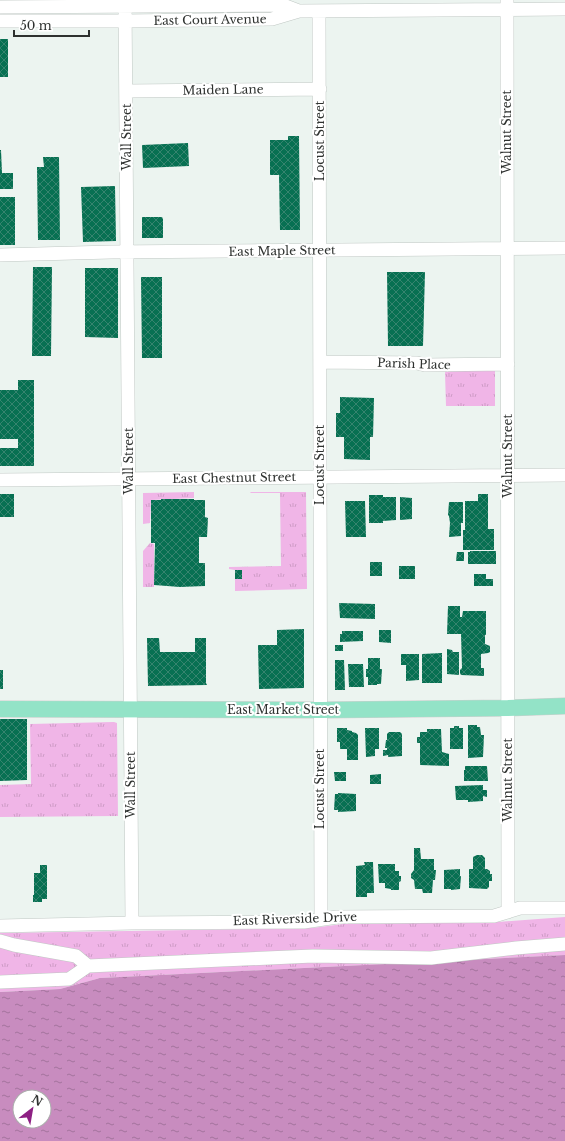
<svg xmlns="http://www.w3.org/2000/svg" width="565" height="1141" font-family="'Libre Baskerville',serif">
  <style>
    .grass { fill: url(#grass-tufts) }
    .water { fill: url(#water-ripples); fill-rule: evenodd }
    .building { fill: url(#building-cross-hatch) }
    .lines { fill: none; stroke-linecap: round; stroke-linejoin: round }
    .minor-casing { stroke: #c0c8c4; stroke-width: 14 }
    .major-casing { stroke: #cdcecd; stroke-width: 17 }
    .minor { stroke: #fff; stroke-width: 13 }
    .major { stroke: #93e3c7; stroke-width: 16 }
    .labels { text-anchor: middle; stroke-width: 4; stroke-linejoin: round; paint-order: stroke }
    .street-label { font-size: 12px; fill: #2e312f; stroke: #fff }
  </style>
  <defs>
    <pattern id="grass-tufts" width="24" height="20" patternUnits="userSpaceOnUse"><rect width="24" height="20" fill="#f0b5e7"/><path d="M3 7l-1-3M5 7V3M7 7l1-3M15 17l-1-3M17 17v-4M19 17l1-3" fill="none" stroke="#ce9cc6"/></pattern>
    <pattern id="water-ripples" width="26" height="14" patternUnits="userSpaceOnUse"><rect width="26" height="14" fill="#c88cbf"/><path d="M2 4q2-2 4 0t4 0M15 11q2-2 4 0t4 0" fill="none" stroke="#a3739c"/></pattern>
    <pattern id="building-cross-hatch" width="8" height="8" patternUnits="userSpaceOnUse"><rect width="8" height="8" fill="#077052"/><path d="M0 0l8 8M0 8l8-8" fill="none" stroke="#35846e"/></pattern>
  </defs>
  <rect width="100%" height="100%" fill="#ecf4f0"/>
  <path class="grass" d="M447 367H495V406H446L445 373Z
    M194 492V498L151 500 150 523 143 524V493Z
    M250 492H306L307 589 235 591V570L229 569V567L281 566 280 493H251Z
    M150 543 154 544V587H143V551Z
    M113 722H114L117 723 118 816 0 817V785L31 784 30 724Z
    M565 917V955L100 978 60 989 0 992V933L312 928 343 924 498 922Z"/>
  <path class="water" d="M565 955V1141H0V992L60 989 100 978ZM20 1097H44V1121H20Z"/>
  <path class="building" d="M0 39H8V77H0Z
    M288 136H299L300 230H280L279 175H270V140H288Z
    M188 143 189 166 143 168 142 145Z
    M0 150H1L2 173H13V189H0Z
    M43 157H59L60 240H38L37 167H44Z
    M115 186 116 241 83 242 81 187Z
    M0 197H15V245H0Z
    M142 217H162L163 219V238H142Z
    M33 267H52L51 356H32Z
    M85 268H118V338L85 337Z
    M387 272H425L423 346H388Z
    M141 277H162V358H142Z
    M18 380H34V466H0V448H18V439H0V390H18Z
    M340 397 374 398 373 437H370V460L344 459V437H336V413H340Z
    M0 494H14V517H0Z
    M478 494H488V529H494V550H463V530H465V501H478Z
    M369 495H383V497H396V520L383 521V506V523H369Z
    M400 497 412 498V519L400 520Z
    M161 499H194V500H205V517L208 518 207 537H199V563H205V586L180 587 154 585 155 543H151V500H161Z
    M345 501H365L366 537H346Z
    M449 502H463V523H461V536L449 537 450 523 449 516 448 515Z
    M470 551H496V564H468V552H470Z
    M457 552H464V561H456Z
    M370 562H382V576H370Z
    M399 566H415V579H399Z
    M235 570H242V579H235Z
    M474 574H486V579H493V586H474Z
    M339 603 375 604V619L340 618Z
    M448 606H460V617H462L463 611H486V635H485V644L490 646V652L488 653 481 654V668H484V676L461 675 460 673V670L462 668 461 634H447Z
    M304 629V688L259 689 258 645H277V630Z
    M379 630H391V643L379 642Z
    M342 631H363V641L340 642V634H342Z
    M147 638H159L160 652H195V638H206V683L207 685 148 686Z
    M335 645H343V651H335Z
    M447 649 452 650 453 652H459V675L447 674Z
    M442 653V683H422V654Z
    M401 654H419V680L406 681V665H401Z
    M368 658H380V669H382L381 684H377V685H368V677H366V669H368Z
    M335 660H344L345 690H335Z
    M348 664H363L364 687H349Z
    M0 670H3V689H0Z
    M0 719H27V780L0 781Z
    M468 725H477V727H480L481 735H484L483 757 468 758Z
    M454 726H459V728H463V749H450V728H454Z
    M337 728H347V730L352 731V732L356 733 358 735V760H347V749H340V742H337Z
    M365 728H379V749H375V756L366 757Z
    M427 729H441L442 752 449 754V766L420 765V743H417V737H420V732H427Z
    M389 732H400L402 734V756L388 757V755L383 756V750H387V748H385L386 740H387V734Z
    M465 766H487L488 781H464V770H465Z
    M334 772H346V781H335Z
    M381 774V784H370V775Z
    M483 785V790H487V797L483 796V801L468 802V800H456L455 786Z
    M338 793 356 794V811L338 812V810H334L335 794H338Z
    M414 848H420L421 859H434V870H436L435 880H433L432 893H423L422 889H415L414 880 411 878V874L414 870Z
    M477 855H482L485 858V869H487L490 871V874H492V881H489V887L487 889 469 888V869H473V857Z
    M364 862H373L374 893H367V897H356V866L365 865Z
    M378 864H395V871H399V876H401V881L399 882V890H391V889L385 888V883H379Z
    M40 865H47V899H42V902H33V895H34V873H40Z
    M460 869V876H461L460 889 451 890V889H444V870Z"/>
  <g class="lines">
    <g class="minor-casing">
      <path id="minor" d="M125 0 132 923
        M507 0 508 912
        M0 7 283 5 299 11
        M319 11 321 919
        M0 21H126L272 19 299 11 565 9
        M127 91 320 89
        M0 255 111 252 565 248
        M320 362 417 363 425 365 508 364
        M0 480 565 475
        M0 926 132 923 304 922 337 917 494 916 520 908H565
        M0 941 14 945 76 956 88 966
        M0 982 69 979 88 966 313 956 431 958 516 948 565 944"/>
    </g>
    <g class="major-casing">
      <path id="major" d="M0 709 320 710 508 708 565 706"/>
    </g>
    <use href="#minor" class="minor"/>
    <use href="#major" class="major"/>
  </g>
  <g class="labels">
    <g class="street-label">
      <text transform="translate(210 20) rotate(-1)" y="4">East Court Avenue</text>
      <text transform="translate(223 90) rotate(-1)" y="4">Maiden Lane</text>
      <text transform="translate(507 132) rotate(-90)" y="4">Walnut Street</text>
      <text transform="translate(127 137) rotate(-90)" y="4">Wall Street</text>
      <text transform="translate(320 141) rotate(-90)" y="4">Locust Street</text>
      <text transform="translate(282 251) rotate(-1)" y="4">East Maple Street</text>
      <text transform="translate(414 364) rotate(2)" y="4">Parish Place</text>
      <text transform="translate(508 456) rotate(-90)" y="4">Walnut Street</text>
      <text transform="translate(129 461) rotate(-90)" y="4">Wall Street</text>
      <text transform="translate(320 465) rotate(-90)" y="4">Locust Street</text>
      <text transform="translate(234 478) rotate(-1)" y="4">East Chestnut Street</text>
      <text x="283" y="714">East Market Street</text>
      <text transform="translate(508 780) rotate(-90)" y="4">Walnut Street</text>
      <text transform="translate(131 785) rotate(-90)" y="4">Wall Street</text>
      <text transform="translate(320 789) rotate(-90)" y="4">Locust Street</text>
      <text transform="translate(295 919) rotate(-2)" y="4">East Riverside Drive</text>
    </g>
  </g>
  <g transform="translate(32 1109) rotate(31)"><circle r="19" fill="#ffffff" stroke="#abadac"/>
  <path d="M0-3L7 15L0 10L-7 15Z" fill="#8d2083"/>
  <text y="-6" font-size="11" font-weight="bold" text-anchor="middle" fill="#2e312f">N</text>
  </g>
  <path d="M14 30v6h75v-6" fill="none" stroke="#2e312f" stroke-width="2"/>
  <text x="20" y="30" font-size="12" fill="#2e312f" stroke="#ffffff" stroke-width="3" paint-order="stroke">50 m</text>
</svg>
